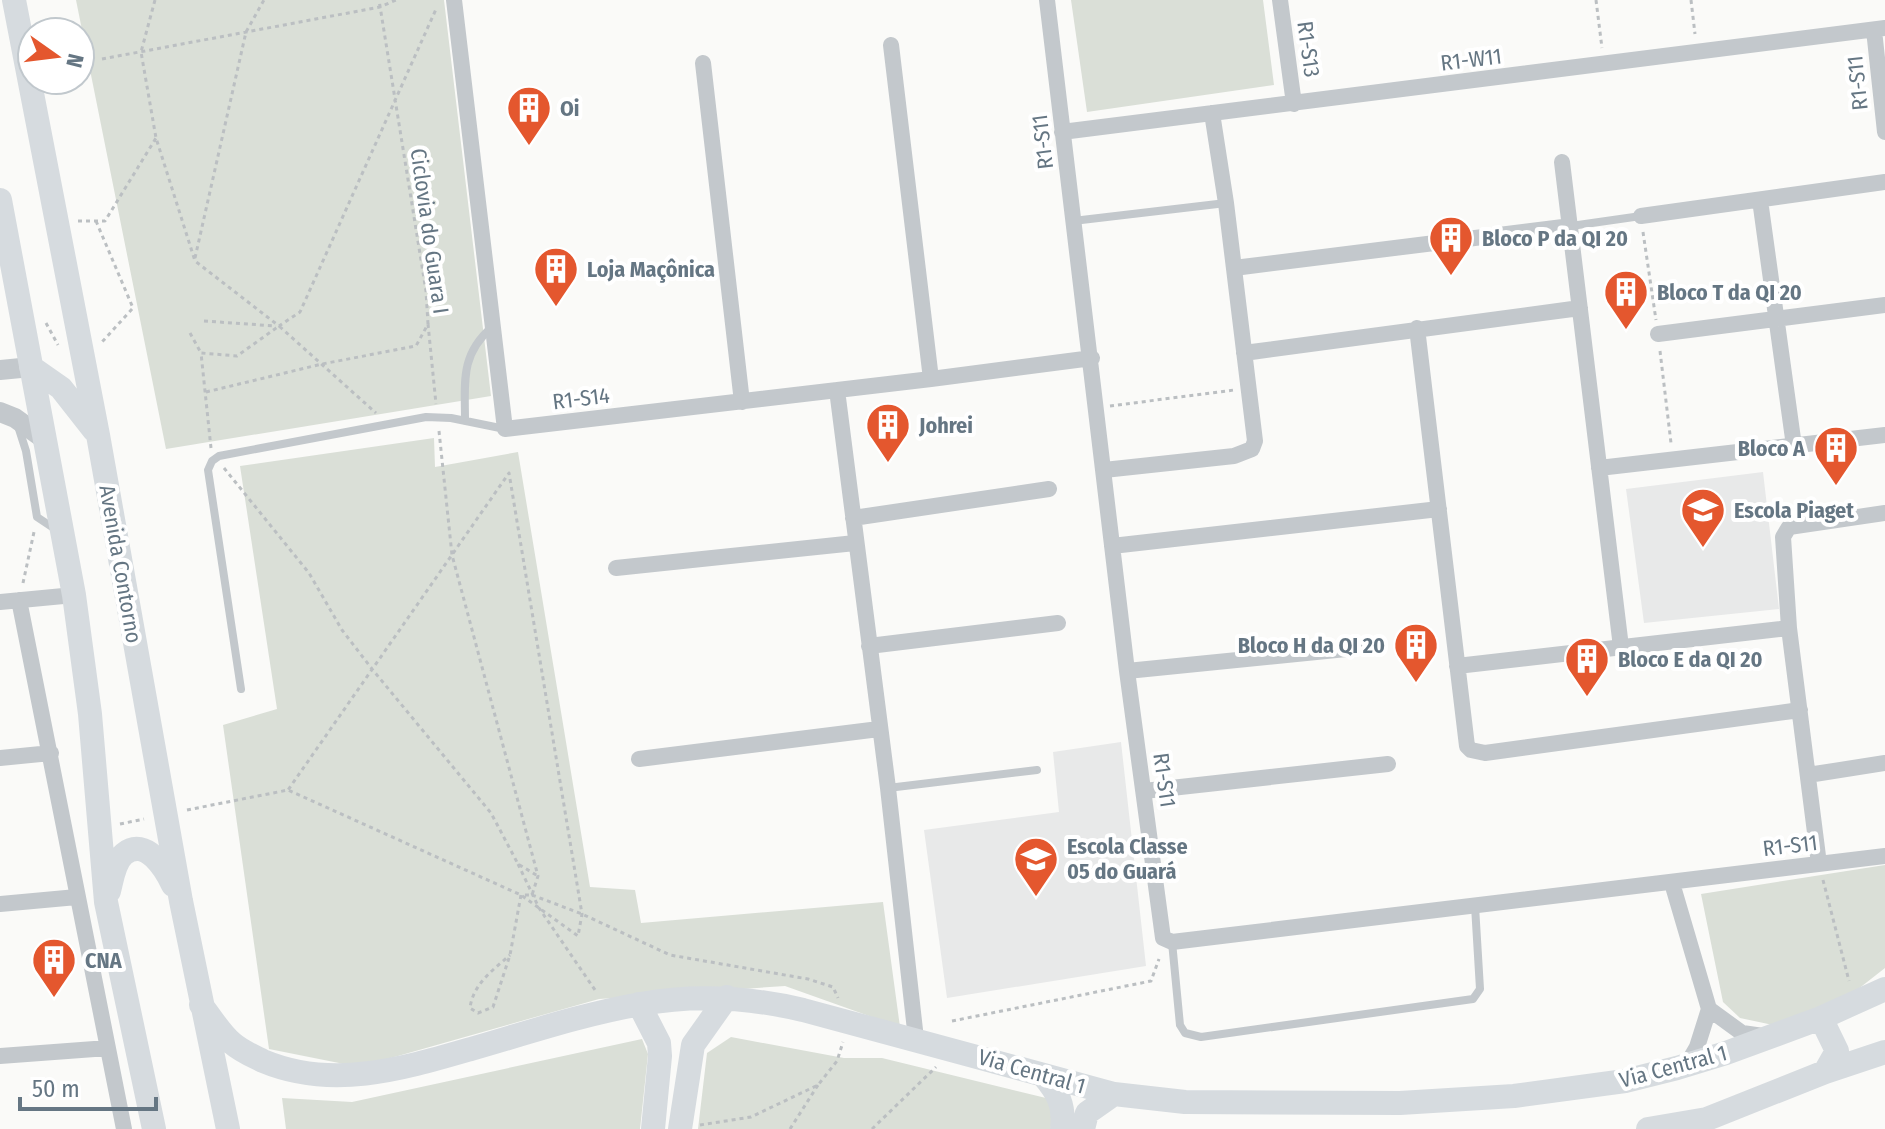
<svg xmlns="http://www.w3.org/2000/svg" width="1885" height="1129" font-family="'Fira Sans Condensed',sans-serif">
  <style>
    .built { fill: #e8e9e9 }
    .green { fill: #dadfd7 }
    .lines { fill: none; stroke-linecap: round; stroke-linejoin: round }
    .path { stroke: #bbbfc2; stroke-width: 3; stroke-dasharray: 4 4; stroke-linecap: butt }
    .service { stroke: #c3c8cc; stroke-width: 8 }
    .minor { stroke: #c3c8cc; stroke-width: 16 }
    .tertiary { stroke: #c3c8cc; stroke-width: 20 }
    .secondary { stroke: #d6dbdf; stroke-width: 24 }
    .labels { text-anchor: middle; stroke-width: 8; stroke-linejoin: round; paint-order: stroke }
    .street-label { font-size: 22px; fill: #657683; stroke: #fff }
    .poi-label { font-size: 22px; font-weight: bold; fill: #657683; stroke: #fff; text-anchor: start }
  </style>
  <rect width="100%" height="100%" fill="#fafaf8"/>
  <path class="built" d="M1763 472 1779 609 1644 623 1626 489Z
    M1121 742 1146 966 947 998 924 830 1059 812 1053 752Z"/>
  <path class="green" d="M76 0H444L491 396 166 449Z
    M1071 0H1263L1274 85 1087 112Z
    M434 438 435 467 518 452 590 887 635 890 641 923 883 902 900 1027 785 986 599 999 359 1067 269 1049 223 725 277 709 240 466Z
    M1885 865V968L1848 997 1773 1025 1740 1018 1723 1002 1701 894Z
    M731 1037 844 1058H882L1046 1098 1055 1113 1050 1129H698L707 1053Z
    M642 1039 648 1054 640 1129H286L282 1098 352 1102Z"/>
  <g class="lines">
    <path class="path" d="M155 0 141 52 156 138 195 261 279 326 300 312 437 7
      M1596 0 1602 48
      M1691 0 1695 34
      M102 59 380 7 396 0
      M78 221H105L156 138
      M96 221 133 308 102 342
      M1643 232 1656 320
      M195 258 246 32 264 0
      M204 321 276 326
      M46 323 58 345
      M428 324 436 404
      M190 333 201 353
      M1660 351 1671 443
      M206 392 322 364 416 346 428 324 426 291 379 0
      M1110 406 1234 390
      M439 431 452 555 538 876 532 895H521L510 955 493 1007 478 1013 470 1008C473 984 493 970 510 955
      M211 448 201 353 237 356 279 326 376 413
      M224 468 309 573 342 630 372 669 491 813 518 864 538 876
      M23 583 34 532
      M187 810 288 790 521 895 578 936 582 914 509 473 288 790
      M120 824 144 819
      M518 864 539 908 595 990
      M1823 880 1849 981
      M532 895 582 914 670 955 808 979 833 987 838 998
      M952 1021 1151 981 1159 959
      M700 1125 751 1117 818 1085 837 1061 843 1042
      M790 1129 818 1085
      M872 1129 936 1067"/>
    <path class="service" d="M1073 221 1226 203
      M1571 226 1641 216
      M465 421C465 382 460 355 492 327
      M18 426 26 451 37 517 58 531
      M241 689 208 470 212 461 219 456 426 417 451 418 505 429
      M888 788 1037 770
      M1172 942 1180 1025 1185 1033 1201 1037 1473 999 1480 989 1475 906"/>
    <path class="minor" d="M454 0 505 429 931 379 1092 358
      M1047 0 1127 671 1163 938 1172 942 1885 856
      M1280 0 1294 104
      M1874 30 1885 132
      M891 45 931 379
      M703 63 742 402
      M1062 132 1885 28
      M1562 162 1621 647
      M1760 200 1794 446
      M1641 216 1885 182
      M1234 268 1571 226
      M1417 328 1467 746 1471 750 1485 753 1800 710
      M1658 334 1885 305
      M1244 353 1580 308
      M837 390 888 788 916 1039
      M1599 468 1885 435
      M1104 470 1234 456 1252 449 1255 441 1226 203 1212 113
      M853 518 1049 489
      M1112 546 1439 509
      M616 568 855 543
      M19 600 124 1129
      M0 602 74 595
      M869 646 1058 623
      M1457 666 1789 628
      M1127 671 1366 647
      M0 758 51 753
      M639 759 879 729
      M1808 775 1885 763
      M1144 791 1388 764
      M1819 864 1789 628 1783 537 1789 527 1885 513
      M1672 883 1709 1009 1697 1047 1690 1059 1683 1064
      M0 904 77 897
      M1709 1009 1742 1033 1763 1036
      M0 1056 108 1048"/>
    <path class="tertiary" d="M0 370 31 367
      M0 412 15 418 44 439"/>
    <path class="secondary" d="M14 0 98 435 181 901 228 1129
      M0 200 74 595 90 714 106 902 154 1129
      M31 367 61 388 94 430
      M109 891C112 880 114 862 124 854 146 836 166 870 173 885
      M639 1004 659 1043 660 1056 653 1129
      M201 1005C211 1017 220 1033 232 1043 241 1051 253 1056 263 1061 332 1090 402 1069 471 1049 527 1033 583 1014 641 1004 696 994 748 997 803 1010L1114 1094 1185 1102 1400 1103 1514 1096 1625 1081 1677 1068 1726 1053 1821 1018 1885 989
      M1821 1018 1837 1051 1825 1072
      M1043 1075C1058 1093 1065 1105 1062 1129
      M680 1129 693 1045 727 997
      M1083 1129 1087 1113 1114 1094
      M1648 1129 1707 1119 1825 1072 1885 1052"/>
  </g>
  <defs>
    <g id="building-pin" transform="scale(2.3)"><path d="M0 17L-7.5 6A9.5 9.5 0 1 1 7.5 6Z" fill="#e4572e" stroke="#fff"/><path d="M-4-6H4V6H1V3H-1V6H-4ZM-2.5-4.3h1.7v1.8h-1.7ZM.8-4.3h1.7v1.8H.8ZM-2.5-1h1.7V.8h-1.7ZM.8-1h1.7V.8H.8Z" fill="#fff"/></g>
    <g id="school-pin" transform="scale(2.3)"><path d="M0 17L-7.5 6A9.5 9.5 0 1 1 7.5 6Z" fill="#e4572e" stroke="#fff"/><path d="M0-5L7-2L0 1L-7-2ZM-4 1L0 2.5L4 1V4Q0 6-4 4Z" fill="#fff"/></g>
  </defs>
  <g fill-rule="evenodd">
    <use href="#building-pin" x="529" y="108"/>
    <use href="#building-pin" x="1451" y="238"/>
    <use href="#building-pin" x="556" y="269"/>
    <use href="#building-pin" x="1626" y="292"/>
    <use href="#building-pin" x="888" y="425"/>
    <use href="#building-pin" x="1836" y="448"/>
    <use href="#school-pin" x="1703" y="510"/>
    <use href="#building-pin" x="1416" y="645"/>
    <use href="#building-pin" x="1587" y="659"/>
    <use href="#school-pin" x="1036" y="859"/>
    <use href="#building-pin" x="54" y="960"/>
  </g>
  <g class="labels">
    <g class="street-label">
      <text transform="translate(1309 49) rotate(82)" y="8">R1-S13</text>
      <text transform="translate(1471 59) rotate(-7)" y="8">R1-W11</text>
      <text transform="translate(1857 83) rotate(-96)" y="8">R1-S11</text>
      <text transform="translate(1042 142) rotate(-97)" y="8">R1-S11</text>
      <text transform="translate(430 231) rotate(82)" y="8">Ciclovia do Guara I</text>
      <text transform="translate(581 398) rotate(-7)" y="8">R1-S14</text>
      <text transform="translate(121 564) rotate(80)" y="8">Avenida Contorno</text>
      <text transform="translate(1165 780) rotate(82)" y="8">R1-S11</text>
      <text transform="translate(1790 845) rotate(-7)" y="8">R1-S11</text>
      <text transform="translate(1673 1066) rotate(-15)" y="8">Via Central 1</text>
      <text transform="translate(1032 1071) rotate(16)" y="8">Via Central 1</text>
    </g>
    <g class="poi-label">
      <text x="560" y="116">Oi</text>
      <text x="1482" y="246">Bloco P da QI 20</text>
      <text x="587" y="277">Loja Maçônica</text>
      <text x="1657" y="300">Bloco T da QI 20</text>
      <text x="919" y="433">Johrei</text>
      <text x="1805" y="456" text-anchor="end">Bloco A</text>
      <text x="1734" y="518">Escola Piaget</text>
      <text x="1385" y="653" text-anchor="end">Bloco H da QI 20</text>
      <text x="1618" y="667">Bloco E da QI 20</text>
      <text x="1067" y="854">Escola Classe<tspan x="1067" dy="25">05 do Guará</tspan></text>
      <text x="85" y="968">CNA</text>
    </g>
  </g>
  <g transform="translate(56 56) rotate(104)"><circle r="38" fill="#ffffff" stroke="#c1c8cd" stroke-width="2"/>
  <path d="M0-6L14 30L0 20L-14 30Z" fill="#e4572e"/>
  <text y="-12" font-size="22" font-weight="bold" text-anchor="middle" fill="#657683">N</text>
  </g>
  <path d="M20 1097v12h136v-12" fill="none" stroke="#657683" stroke-width="4"/>
  <text x="32" y="1097" font-size="24" fill="#657683" stroke="#ffffff" stroke-width="6" paint-order="stroke">50 m</text>
</svg>
